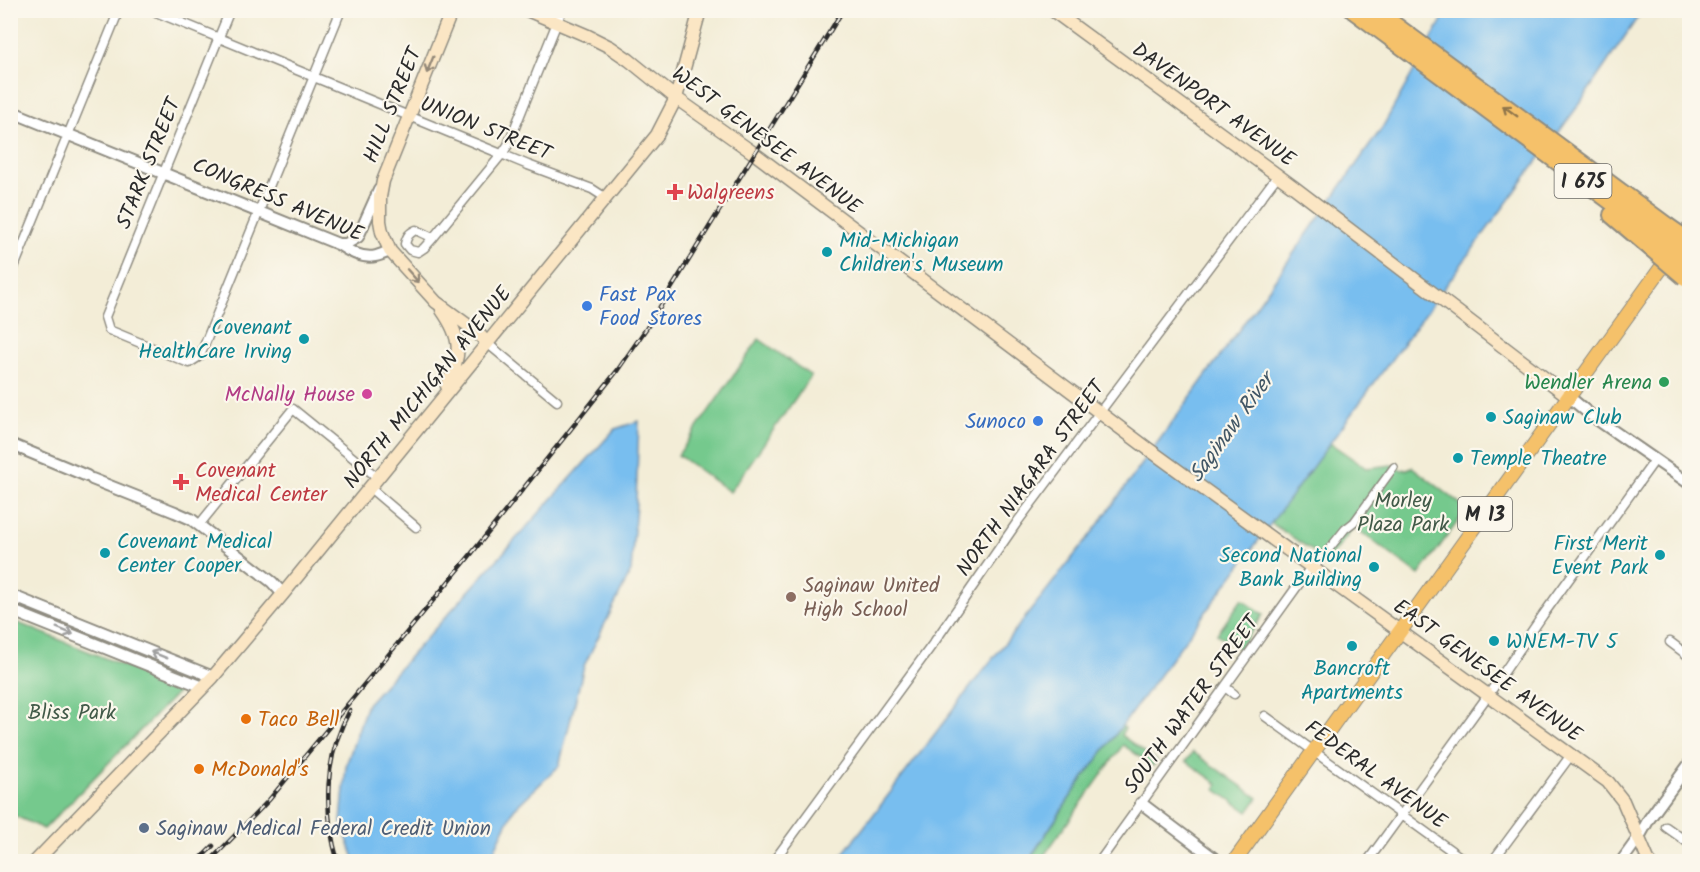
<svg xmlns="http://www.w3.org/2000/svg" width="1700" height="872" font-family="Kalam,sans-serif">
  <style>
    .green { fill: #74c98d; stroke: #507a5c; stroke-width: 1.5 }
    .water { fill: #78beef; stroke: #52748d; stroke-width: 1.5 }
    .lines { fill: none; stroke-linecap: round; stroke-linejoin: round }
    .pedestrian-casing { stroke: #8f8c81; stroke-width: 10 }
    .minor-casing { stroke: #8f8c81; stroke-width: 11 }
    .tertiary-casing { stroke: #8f8c81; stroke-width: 14 }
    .secondary-casing { stroke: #8f8c81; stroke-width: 15 }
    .primary-casing { stroke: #8f8c81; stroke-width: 16 }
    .motorway-casing { stroke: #8f8c81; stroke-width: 20 }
    .pedestrian { stroke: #fff; stroke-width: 7 }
    .minor { stroke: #fff; stroke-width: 8 }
    .tertiary { stroke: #fff; stroke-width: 10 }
    .secondary { stroke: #fbe6c4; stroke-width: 12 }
    .primary { stroke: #f5c16b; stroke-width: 14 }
    .motorway { stroke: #f5c16b; stroke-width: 16 }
    .rail-casing { stroke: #2b2b2b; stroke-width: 4.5 }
    .rail { stroke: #fbf7ec; stroke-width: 2; stroke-dasharray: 7; stroke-linecap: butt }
    .motorway-bridge-casing { stroke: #8f8c81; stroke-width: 20; stroke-linecap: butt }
    .motorway-bridge { stroke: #f5c16b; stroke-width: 16 }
    .oneway { stroke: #938878 }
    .oneway2 { stroke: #90764b }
    .oneway3 { stroke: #a0a0a0 }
    .health-dot { fill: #e0444e; stroke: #fbf7ec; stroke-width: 2 }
    .culture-dot { fill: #0f9aa8; stroke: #fbf7ec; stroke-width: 2 }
    .shop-dot { fill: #3f7fe0; stroke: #fbf7ec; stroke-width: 2 }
    .leisure-dot { fill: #2e9e5b; stroke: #fbf7ec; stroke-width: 2 }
    .hotel-dot { fill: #d1479c; stroke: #fbf7ec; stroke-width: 2 }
    .education-dot { fill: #8d6e63; stroke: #fbf7ec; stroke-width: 2 }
    .food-dot { fill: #e8710a; stroke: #fbf7ec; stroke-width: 2 }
    .service-dot { fill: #5c6f8a; stroke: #fbf7ec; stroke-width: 2 }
    .labels { text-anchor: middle; stroke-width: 4.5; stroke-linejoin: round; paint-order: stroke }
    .shield { fill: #fbf7ec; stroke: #696865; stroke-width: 1.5 }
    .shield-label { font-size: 20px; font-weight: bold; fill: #2b2b2b }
    .street-label { font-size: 21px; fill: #2b2b2b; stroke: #fbf7ec }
    .health-label { font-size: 21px; fill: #be3a42; stroke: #fbf7ec; text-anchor: start }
    .culture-label { font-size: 21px; fill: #0d838f; stroke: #fbf7ec; text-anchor: start }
    .shop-label { font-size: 21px; fill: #366cbe; stroke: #fbf7ec; text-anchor: start }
    .leisure-label { font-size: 21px; fill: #27864d; stroke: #fbf7ec; text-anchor: end }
    .hotel-label { font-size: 21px; fill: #b23c85; stroke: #fbf7ec; text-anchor: end }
    .park-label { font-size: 21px; fill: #415a48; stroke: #fbf7ec }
    .education-label { font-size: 21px; fill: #785e54; stroke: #fbf7ec; text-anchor: start }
    .food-label { font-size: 21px; fill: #c56008; stroke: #fbf7ec; text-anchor: start }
    .service-label { font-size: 21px; fill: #4e5e75; stroke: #fbf7ec; text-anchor: start }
    .water-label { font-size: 22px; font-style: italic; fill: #425766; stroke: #fbf7ec }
  </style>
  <rect width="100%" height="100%" fill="#fbf7ec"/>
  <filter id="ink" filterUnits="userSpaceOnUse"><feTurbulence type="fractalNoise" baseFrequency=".0167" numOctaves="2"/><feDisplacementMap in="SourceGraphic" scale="12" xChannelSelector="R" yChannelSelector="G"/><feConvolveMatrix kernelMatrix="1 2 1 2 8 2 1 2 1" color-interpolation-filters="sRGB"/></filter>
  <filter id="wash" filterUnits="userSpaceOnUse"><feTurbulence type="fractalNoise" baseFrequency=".008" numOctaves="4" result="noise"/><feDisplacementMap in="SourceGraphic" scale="24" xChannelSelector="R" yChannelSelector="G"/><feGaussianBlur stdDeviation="1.35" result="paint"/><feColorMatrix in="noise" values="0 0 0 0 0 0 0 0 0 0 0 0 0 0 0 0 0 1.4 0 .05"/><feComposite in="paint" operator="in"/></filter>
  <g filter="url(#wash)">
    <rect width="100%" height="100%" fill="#f3edd7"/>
    <path class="green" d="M759 339 811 376 730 492 678 455Z
      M1330 443 1366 468 1392 465C1398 471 1405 471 1412 467L1467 509 1419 575 1354 527 1328 561 1271 523Z
      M1242 599 1263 615 1239 649 1217 634Z
      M11 620 176 687 178 689 177 693 44 829 11 814Z
      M1122 726 1125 728 1121 735 1157 761 1153 766 1123 745 1040 861 1028 862 1077 787Z
      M1193 752 1258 798 1248 812 1215 789 1218 784 1186 761Z"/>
    <path class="water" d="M1447 11H1642L1578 106 1077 787 1028 861 836 862 864 827 975 681 1095 529 1262 298 1382 128Z
      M639 421 636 503 631 571 584 666 559 766 514 809 489 861H355L341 822 346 766 367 704 615 429Z"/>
  </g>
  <g filter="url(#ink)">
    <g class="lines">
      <g class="pedestrian-casing">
        <path id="pedestrian" d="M1313 569 1345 529 1354 522 1394 467"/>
      </g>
      <g class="minor-casing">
        <path id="minor" d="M151 10 528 165 592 189 606 198
          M230 10 105 317 109 330 189 363 200 356 341 10
          M433 238 416 230C409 233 407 236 405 244L410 250 418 252 424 248 433 238 502 154 508 145 562 10
          M10 277 119 10
          M487 343 557 401
          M370 488 416 527
          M199 525 293 409 378 478
          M1670 642 1690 657
          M1225 687 1234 694
          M1265 716 1467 862
          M1666 827 1690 844
          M773 862 935 641 1018 521 1278 175
          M1099 862 1311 567
          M1367 862 1489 694 1543 615 1655 460
          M1492 862 1571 755"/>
      </g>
      <g class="tertiary-casing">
        <path id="tertiary" d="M10 111 338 244C348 251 363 259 376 256 380 255 385 253 390 251
          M338 244H346L358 237 379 190
          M1568 396 1592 416 1690 484
          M10 444 87 476
          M92 479 175 512 191 519 272 582 283 594
          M10 595 213 677
          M10 610 203 687
          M1141 803 1219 862
          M1621 862 1639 837 1649 819 1690 763"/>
      </g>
      <g class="secondary-casing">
        <path id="secondary" d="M452 10 383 181 380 197V221L382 232 390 251 436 302 477 332 487 343
          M527 10 588 36 610 47 629 60 676 98 755 154 1147 448 1608 782 1623 801 1649 862
          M1052 10 1295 188 1568 396
          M442 310C463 340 461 353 447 386
          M35 862 213 677 283 594 657 135 676 98 700 10"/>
      </g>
      <g class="primary-casing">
        <path id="primary" d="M1234 862 1690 228"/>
      </g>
      <g class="motorway-casing">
        <path id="motorway" d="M1353 10 1662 239
          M1374 10 1667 226
          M1612 215 1651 248"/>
      </g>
      <use href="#pedestrian" class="pedestrian"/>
      <use href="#minor" class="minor"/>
      <use href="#tertiary" class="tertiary"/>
      <use href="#secondary" class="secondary"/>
      <use href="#primary" class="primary"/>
      <use href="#motorway" class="motorway"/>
      <g class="rail-casing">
        <path id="rail" d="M197 862 213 846
          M209 862 269 800 468 558 617 371 650 323 843 10
          M338 862C323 811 324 757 350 710"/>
      </g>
      <use href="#rail" class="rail"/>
      <g class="motorway-bridge-casing">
        <path id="motorway-bridge" d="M1667 226 1690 242
          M1662 239 1690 260
          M1651 248 1685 277"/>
      </g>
      <use href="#motorway-bridge" class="motorway-bridge"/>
    </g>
    <defs><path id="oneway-shaft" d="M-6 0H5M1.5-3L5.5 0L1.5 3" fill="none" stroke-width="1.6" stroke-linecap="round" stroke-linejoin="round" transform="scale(1.5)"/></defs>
    <g class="oneway">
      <use href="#oneway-shaft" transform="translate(430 65) rotate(112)"/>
      <use href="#oneway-shaft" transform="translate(413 276) rotate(48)"/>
    </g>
    <use class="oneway2" href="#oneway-shaft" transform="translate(1510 111) rotate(-144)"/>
    <g class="oneway3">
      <use href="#oneway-shaft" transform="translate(65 631) rotate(22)"/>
      <use href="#oneway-shaft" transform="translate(159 655) rotate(-158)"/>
    </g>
  </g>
  <g class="health-dot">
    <path d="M672 183h6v6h6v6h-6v6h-6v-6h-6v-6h6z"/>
    <path d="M178 473h6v6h6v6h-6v6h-6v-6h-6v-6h6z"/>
  </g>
  <g class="culture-dot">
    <circle cx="827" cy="252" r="6"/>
    <circle cx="304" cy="339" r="6"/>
    <circle cx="1491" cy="417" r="6"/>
    <circle cx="1458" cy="458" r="6"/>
    <circle cx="105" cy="553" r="6"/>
    <circle cx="1660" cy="555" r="6"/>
    <circle cx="1374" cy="567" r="6"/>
    <circle cx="1494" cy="641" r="6"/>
    <circle cx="1352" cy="646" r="6"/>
  </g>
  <g class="shop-dot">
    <circle cx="587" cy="306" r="6"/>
    <circle cx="1038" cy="421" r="6"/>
  </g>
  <circle class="leisure-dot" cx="1664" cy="382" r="6"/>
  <circle class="hotel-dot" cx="367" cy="394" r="6"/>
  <circle class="education-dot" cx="791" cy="597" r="6"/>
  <g class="food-dot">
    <circle cx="246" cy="719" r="6"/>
    <circle cx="199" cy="769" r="6"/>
  </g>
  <circle class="service-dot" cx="144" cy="828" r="6"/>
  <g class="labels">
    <g class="shield">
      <rect x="1554.5" y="164" width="57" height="34" rx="4.5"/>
      <rect x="1458" y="497" width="54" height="34" rx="4.5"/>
    </g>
    <g class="shield-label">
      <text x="1583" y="188">I 675</text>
      <text x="1485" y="521">M 13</text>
    </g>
    <g class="street-label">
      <text transform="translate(1214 104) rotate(36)" y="7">DAVENPORT AVENUE</text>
      <text transform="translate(392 105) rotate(-68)" y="7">HILL STREET</text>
      <text transform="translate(486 128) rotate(22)" y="7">UNION STREET</text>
      <text transform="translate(767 140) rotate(37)" y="7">WEST GENESEE AVENUE</text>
      <text transform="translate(148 163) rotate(-68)" y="7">STARK STREET</text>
      <text transform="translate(278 199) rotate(23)" y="7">CONGRESS AVENUE</text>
      <text transform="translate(427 387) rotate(-51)" y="7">NORTH MICHIGAN AVENUE</text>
      <text transform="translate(1030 478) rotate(-54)" y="7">NORTH NIAGARA STREET</text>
      <text transform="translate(1488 670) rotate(36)" y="7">EAST GENESEE AVENUE</text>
      <text transform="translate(1191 704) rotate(-54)" y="7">SOUTH WATER STREET</text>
      <text transform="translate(1376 774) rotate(36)" y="7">FEDERAL AVENUE</text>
    </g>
    <g class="health-label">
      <text x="687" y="199">Walgreens</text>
      <text x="195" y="477">Covenant<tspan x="195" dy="24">Medical Center</tspan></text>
    </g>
    <g class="culture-label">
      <text x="839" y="247">Mid-Michigan<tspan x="839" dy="24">Children's Museum</tspan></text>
      <text x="292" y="334" text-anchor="end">Covenant<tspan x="292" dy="24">HealthCare Irving</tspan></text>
      <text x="1503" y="424">Saginaw Club</text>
      <text x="1470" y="465">Temple Theatre</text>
      <text x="117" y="548">Covenant Medical<tspan x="117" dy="24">Center Cooper</tspan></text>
      <text x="1648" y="550" text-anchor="end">First Merit<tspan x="1648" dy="24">Event Park</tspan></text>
      <text x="1362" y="562" text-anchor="end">Second National<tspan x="1362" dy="24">Bank Building</tspan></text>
      <text x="1506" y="648">WNEM-TV 5</text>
      <text x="1352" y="675" text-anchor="middle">Bancroft<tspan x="1352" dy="24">Apartments</tspan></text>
    </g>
    <g class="shop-label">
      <text x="599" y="301">Fast Pax<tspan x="599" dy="24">Food Stores</tspan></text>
      <text x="1026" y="428" text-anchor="end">Sunoco</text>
    </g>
    <g class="leisure-label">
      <text x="1652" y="389">Wendler Arena</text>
    </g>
    <g class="hotel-label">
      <text x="355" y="401">McNally House</text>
    </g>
    <g class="park-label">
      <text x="1403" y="507">Morley<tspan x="1403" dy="24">Plaza Park</tspan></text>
      <text x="72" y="719">Bliss Park</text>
    </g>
    <g class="education-label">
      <text x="803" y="592">Saginaw United<tspan x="803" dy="24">High School</tspan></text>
    </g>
    <g class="food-label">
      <text x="258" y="726">Taco Bell</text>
      <text x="211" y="776">McDonald's</text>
    </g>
    <g class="service-label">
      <text x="156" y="835">Saginaw Medical Federal Credit Union</text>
    </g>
    <g class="water-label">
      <text transform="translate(1230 427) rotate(-54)" y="8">Saginaw River</text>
    </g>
  </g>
  <rect width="1700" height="872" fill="none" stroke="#fbf7ec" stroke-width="36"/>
</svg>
